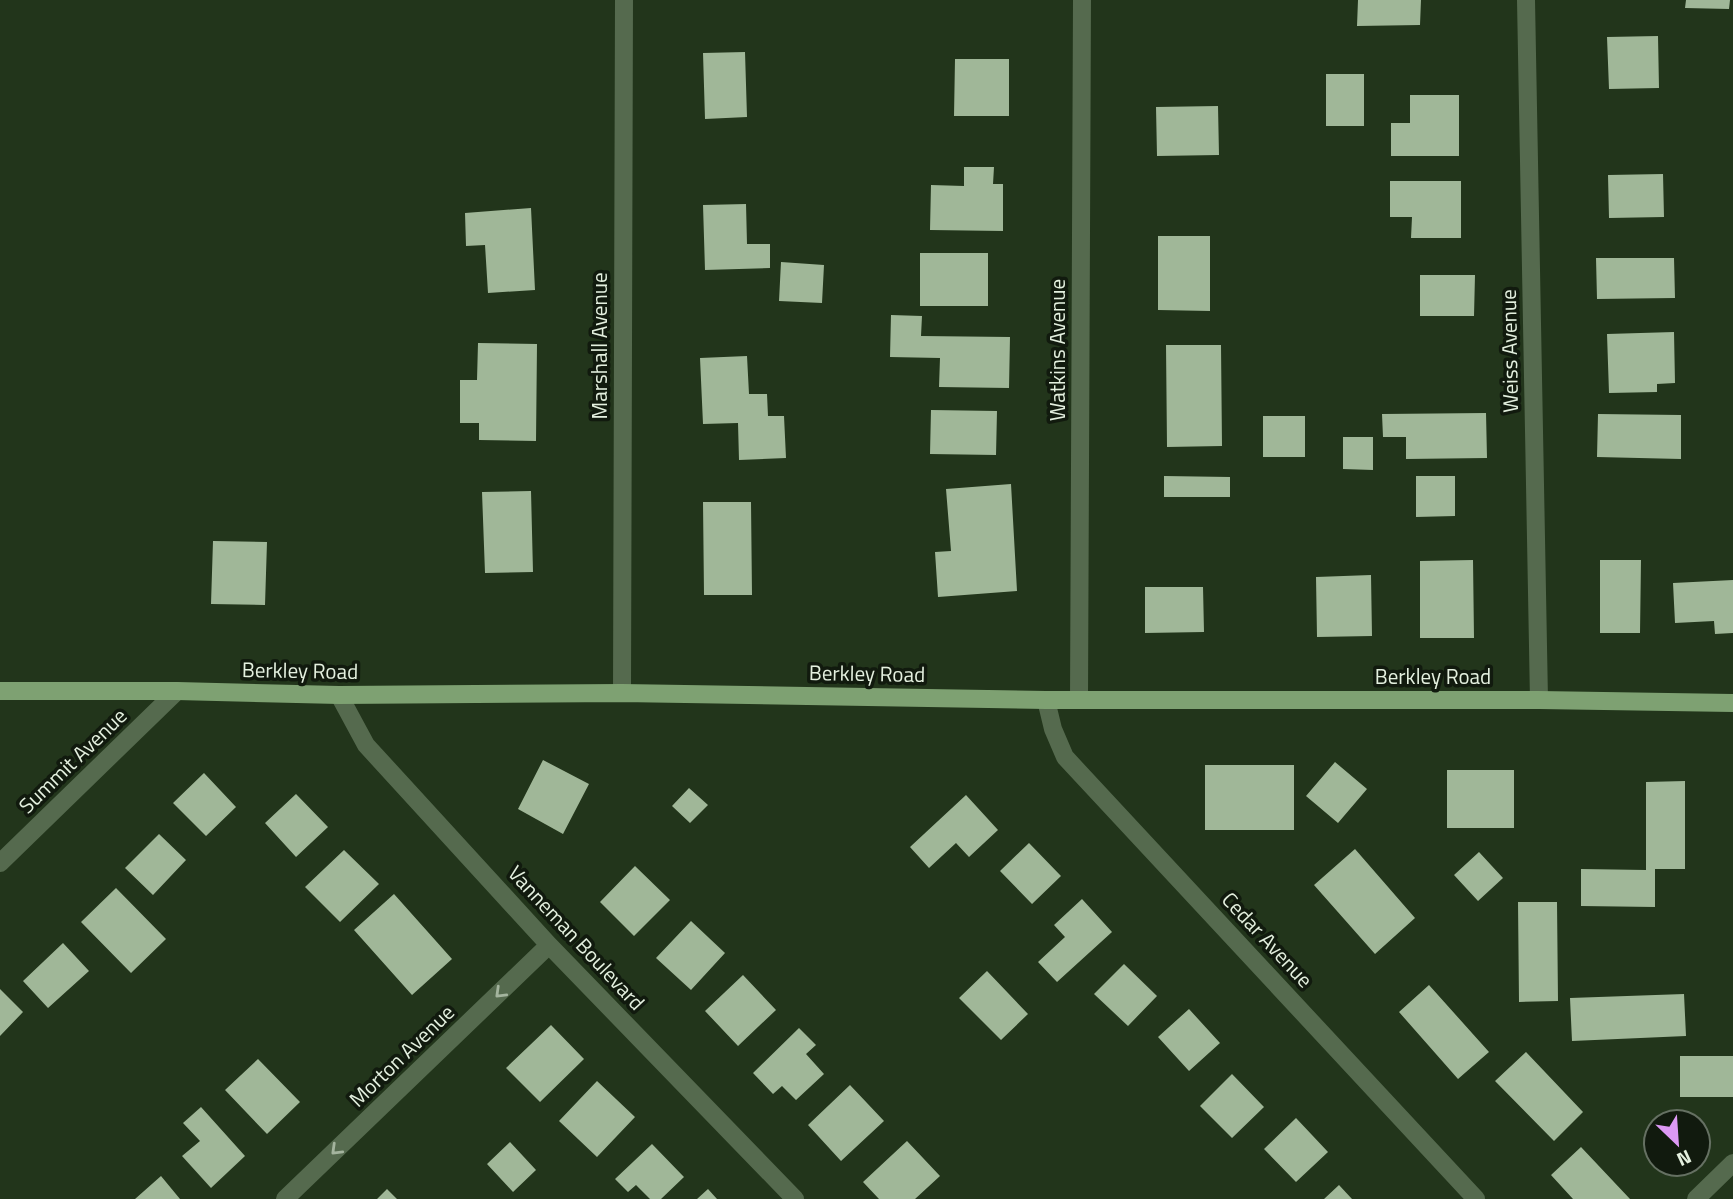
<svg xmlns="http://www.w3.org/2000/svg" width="1733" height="1199" font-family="'Titillium Web',sans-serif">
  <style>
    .building { fill: #a0b798 }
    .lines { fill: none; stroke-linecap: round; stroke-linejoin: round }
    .minor { stroke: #556a4e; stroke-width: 18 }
    .major { stroke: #7ea172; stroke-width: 18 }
    .oneway { stroke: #a4b49e }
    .labels { text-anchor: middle; stroke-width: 7; stroke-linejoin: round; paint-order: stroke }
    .street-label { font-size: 21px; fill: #e4f0df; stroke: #111a0e }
  </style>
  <rect width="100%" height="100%" fill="#22351b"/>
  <path class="building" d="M1358 0H1421L1420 25 1357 26Z
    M1686 0H1730L1729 9 1685 8Z
    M1658 36 1659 88 1609 89 1607 37Z
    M745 52 747 117 705 119 703 53Z
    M955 59H1009V116H954Z
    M1326 74H1364V126H1326Z
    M1410 95H1459V156H1391V123H1410Z
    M1218 106 1219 155 1157 156 1156 107Z
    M964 167H994L993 184H1003V231L930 230 931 185 964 186Z
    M1663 174 1664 217 1609 218 1608 175Z
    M1390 181H1461V238H1411L1412 217H1390Z
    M746 204 747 244H770V268L705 270 703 205Z
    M531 208 535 290 488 293 485 245 466 246 465 213Z
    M1158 236H1210V311L1158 310Z
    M920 253H988V306H920Z
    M1596 258H1674L1675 298 1597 299Z
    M781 262 824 265 822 303 779 301Z
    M1420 275H1475L1474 316H1420Z
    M891 315 922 316 921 336 1010 337 1009 388 939 387 940 358 890 357Z
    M1674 332 1675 383 1657 384V392L1609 393 1607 334Z
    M478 343 537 344 536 441 479 440V423H460V380H477Z
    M1166 345H1221L1222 446 1167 447Z
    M747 356 749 394H767L768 416H784L786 458 739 460 738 423 703 424 700 358Z
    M931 410 997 411 996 455 930 454Z
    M1486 413 1487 458 1406 459V437H1383L1382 414Z
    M1598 414 1681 415V459L1597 457Z
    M1263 416H1305V457H1263Z
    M1343 437H1373V470L1343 469Z
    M1164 476 1230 477V497H1164Z
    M1416 476H1455V516L1416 517Z
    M1011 484 1017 591 938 597 935 552 951 551 946 489Z
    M531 491 533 572 485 573 482 492Z
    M703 502H751L752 595H704Z
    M213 541 267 542 265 605 211 604Z
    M1473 560 1474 638H1420V561Z
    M1600 560H1641L1640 633H1600Z
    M1371 575 1372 636 1317 637 1316 577Z
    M1733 580V633L1715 634 1714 621 1675 623 1673 583Z
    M1145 587H1203L1204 632 1145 633Z
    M543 760 589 784 563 834 518 809Z
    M1335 762 1367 789 1338 823 1306 796Z
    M1205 765H1294V830H1205Z
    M1447 770H1514V828H1447Z
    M204 773 236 807 206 836 173 803Z
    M1685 781V869H1655V907L1581 906V869L1646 870V782Z
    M689 788 708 805 690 823 672 806Z
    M296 794 328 827 296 857 265 823Z
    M966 795 998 830 969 857 956 843 929 868 910 847Z
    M159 834 186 860 153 895 125 868Z
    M1029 843 1061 876 1032 904 1000 871Z
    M1355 849 1415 918 1375 954 1314 885Z
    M344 850 379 884 340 922 305 887Z
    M1479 852 1503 878 1478 901 1454 875Z
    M635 866 670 900 634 936 600 902Z
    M116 888 166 939 131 973 81 922Z
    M394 894 452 959 412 995 354 930Z
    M1082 899 1112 932 1057 982 1038 962 1065 937 1054 925Z
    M1518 902H1557L1558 1001 1519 1002Z
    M691 921 725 953 691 990 656 958Z
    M63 943 89 971 48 1008 23 981Z
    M1124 964 1157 996 1128 1026 1094 994Z
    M987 971 1028 1014 1001 1040 959 998Z
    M743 975 776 1010 738 1046 705 1011Z
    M1429 985 1489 1052 1458 1079 1399 1012Z
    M0 989 23 1012 0 1036Z
    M1684 994 1686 1036 1572 1041 1570 998Z
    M1189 1009 1220 1043 1189 1071 1158 1037Z
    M551 1025 584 1059 540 1102 506 1068Z
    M799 1028 816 1045 806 1054 824 1074 796 1100 782 1086 773 1094 753 1073Z
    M1526 1052 1583 1112 1554 1141 1495 1081Z
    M1680 1056H1733V1097H1680Z
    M258 1059 300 1102 267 1134 225 1090Z
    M1232 1074 1264 1107 1232 1138 1200 1106Z
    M597 1081 635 1117 597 1157 559 1121Z
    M850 1085 884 1121 841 1161 808 1125Z
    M201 1107 245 1156 211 1188 182 1156 200 1141 183 1123Z
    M1296 1118 1328 1152 1296 1182 1264 1149Z
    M907 1141 940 1176 915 1199H879L863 1182Z
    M510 1142 536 1170 513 1192 487 1164Z
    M652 1144 684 1177 661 1199H650L636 1185 628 1192 615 1179Z
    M1581 1147 1630 1199H1573L1551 1175Z
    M161 1176 180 1199H135Z
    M1339 1185 1352 1199H1324Z
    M387 1189 397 1199H377Z
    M708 1189 717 1199H697Z"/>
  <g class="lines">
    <path class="minor" d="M1526 0 1539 700
      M622 693 624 0
      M339 695 366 745 549 945 795 1199
      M1046 700 1053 729 1065 757 1476 1199
      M1079 700 1082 0
      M0 863 177 691
      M285 1199 549 945
      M1696 1199 1733 1163"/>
    <path class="major" d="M0 691H177L339 695 622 693 1046 700H1539L1733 703"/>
  </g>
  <defs><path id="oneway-chevron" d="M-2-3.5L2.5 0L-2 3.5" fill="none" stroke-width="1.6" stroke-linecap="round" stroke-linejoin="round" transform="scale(1.75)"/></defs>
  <g class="oneway">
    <use href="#oneway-chevron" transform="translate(500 993) rotate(136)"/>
    <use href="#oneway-chevron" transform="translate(336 1150) rotate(136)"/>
  </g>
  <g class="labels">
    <g class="street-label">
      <text transform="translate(600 346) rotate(-90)" y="7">Marshall Avenue</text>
      <text transform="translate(1058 350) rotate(-90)" y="7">Watkins Avenue</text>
      <text transform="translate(1510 351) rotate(-91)" y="7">Weiss Avenue</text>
      <text transform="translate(300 671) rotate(1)" y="7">Berkley Road</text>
      <text transform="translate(867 674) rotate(1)" y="7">Berkley Road</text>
      <text x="1433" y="684">Berkley Road</text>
      <text transform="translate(73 761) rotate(-44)" y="7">Summit Avenue</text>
      <text transform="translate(576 938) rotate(47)" y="7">Vanneman Boulevard</text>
      <text transform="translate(1267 940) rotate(47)" y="7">Cedar Avenue</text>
      <text transform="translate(402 1056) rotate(-44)" y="7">Morton Avenue</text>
    </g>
  </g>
  <g transform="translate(1677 1143) rotate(155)"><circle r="33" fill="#111a0e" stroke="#657062" stroke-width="2"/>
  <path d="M0-5L12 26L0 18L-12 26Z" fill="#dd99f4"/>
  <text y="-10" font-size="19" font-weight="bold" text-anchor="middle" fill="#e4f0df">N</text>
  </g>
</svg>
